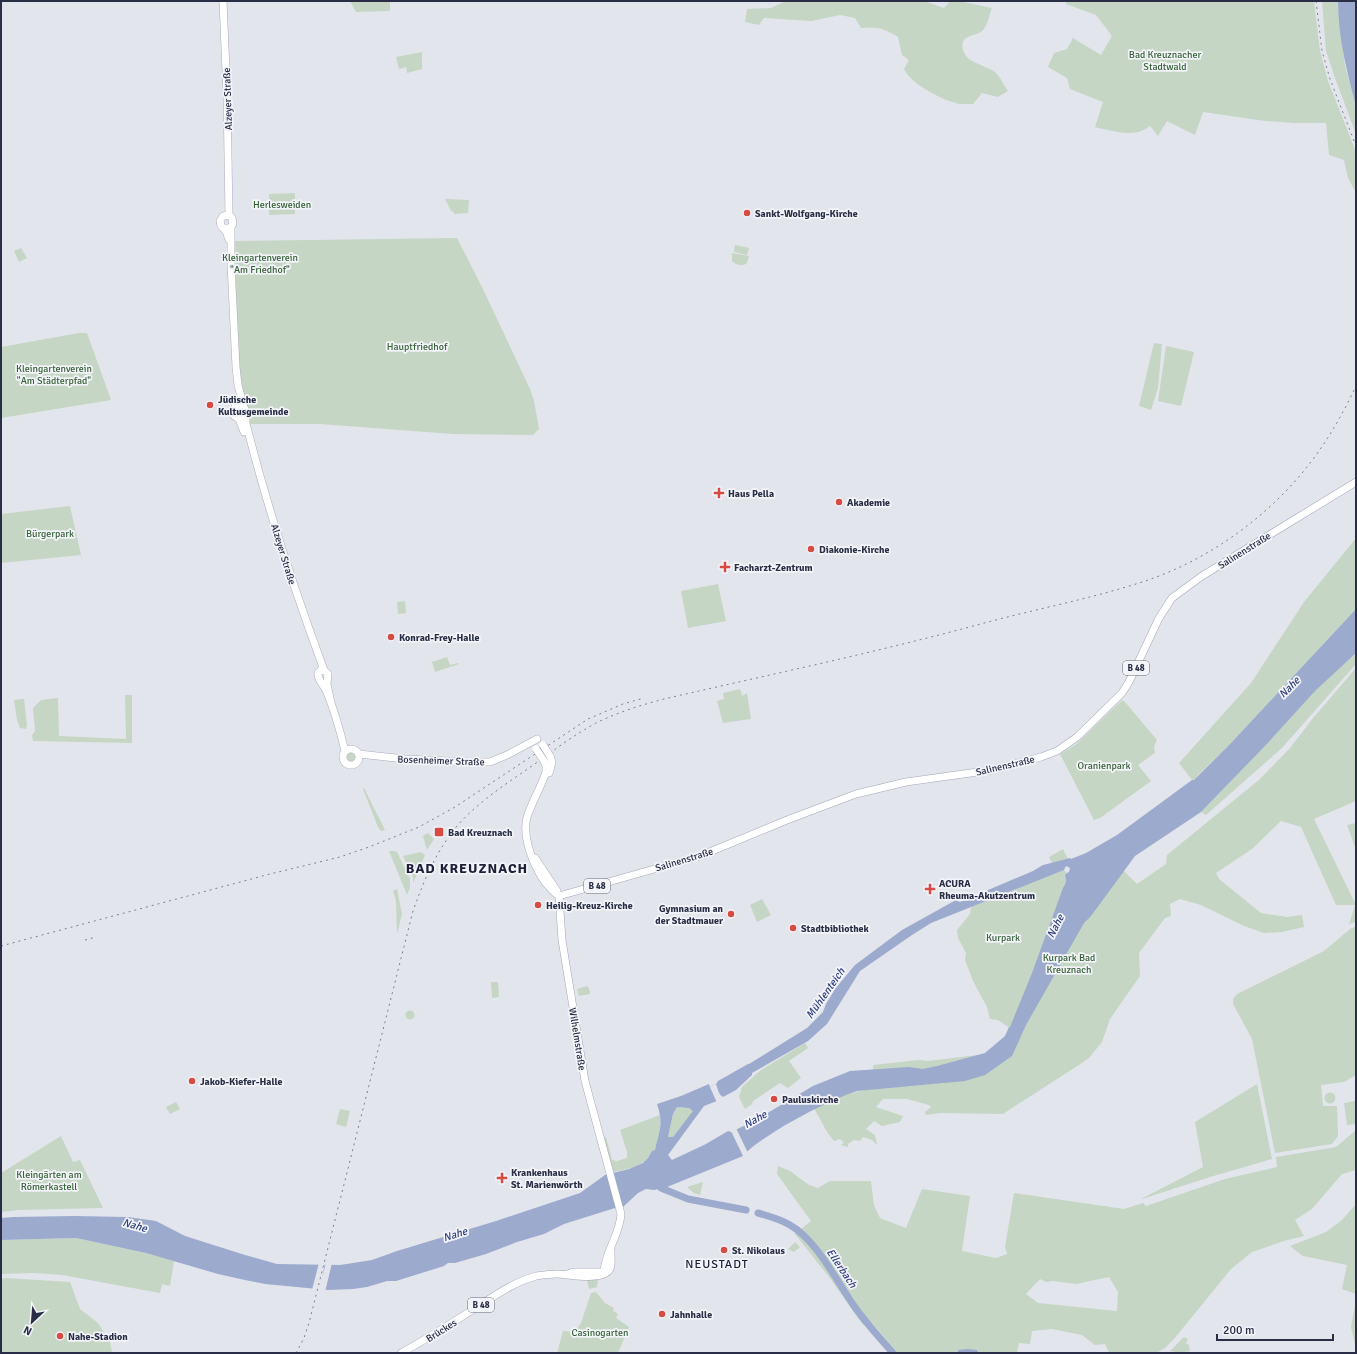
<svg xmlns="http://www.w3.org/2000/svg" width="1357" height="1354" font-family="Signika,sans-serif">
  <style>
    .green { fill: #c5d6c4; fill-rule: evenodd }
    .water { fill: #9caace; fill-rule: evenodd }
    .pier { fill: #e3e5ec }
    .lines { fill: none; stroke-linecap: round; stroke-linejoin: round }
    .river { stroke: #9caace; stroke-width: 7 }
    .secondary-casing { stroke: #abaeba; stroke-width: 8 }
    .primary-casing { stroke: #a2a6b9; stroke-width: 8 }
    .secondary { stroke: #fff; stroke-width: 7 }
    .primary { stroke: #fff; stroke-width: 7 }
    .rail { stroke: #7b8097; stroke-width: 1; stroke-dasharray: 2 4; stroke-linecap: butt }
    .secondary-bridge-casing { stroke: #abaeba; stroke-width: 8; stroke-linecap: butt }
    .secondary-bridge { stroke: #fff; stroke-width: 7 }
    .poi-dot { fill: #d74b42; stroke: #f3f4f9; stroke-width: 1.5 }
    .labels { text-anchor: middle; stroke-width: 3.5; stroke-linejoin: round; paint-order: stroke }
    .shield { fill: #f3f4f9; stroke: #66697c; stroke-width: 1 }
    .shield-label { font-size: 9px; font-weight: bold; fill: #292e46 }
    .park-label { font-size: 10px; fill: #366237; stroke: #f3f4f9 }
    .street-label { font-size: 10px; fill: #292e46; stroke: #f3f4f9 }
    .poi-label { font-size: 10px; font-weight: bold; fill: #292e46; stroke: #f3f4f9; text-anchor: start }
    .water-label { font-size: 11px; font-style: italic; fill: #31427d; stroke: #f3f4f9 }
    .quarter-label { font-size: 12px; letter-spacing: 1px; fill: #1c1f37; stroke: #f3f4f9 }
    .district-label { font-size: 14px; font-weight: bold; letter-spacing: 1px; fill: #1c1f37; stroke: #f3f4f9 }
  </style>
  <rect width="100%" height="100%" fill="#e3e5ec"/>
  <path class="green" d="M350 1H390V11L356 12Z
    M786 1H924L944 8 950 1H959L992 8C989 15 988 26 982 31 975 37 959 34 963 50 967 64 987 65 996 73 1001 78 1004 86 1008 91L998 97 982 93 973 104C969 104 964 104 960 104 943 101 911 84 904 69L909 60 902 55 898 37C886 29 876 26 861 28L855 18 840 15 811 21 764 18 759 25 745 22 747 9 771 8Z
    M1066 1H1314L1320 51 1328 81 1356 152V193L1348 178 1344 160 1329 155 1326 123H1294L1265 121 1203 112 1195 135 1167 121 1158 136 1150 126C1147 128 1144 130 1141 131 1129 136 1107 130 1095 127L1103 102 1070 89 1067 78 1048 67 1054 53 1067 49 1073 38 1101 55 1112 36 1096 15 1066 4Z
    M1322 1H1338V12L1345 66 1356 107V134L1335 78 1326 51Z
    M422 52V69L407 73 406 67 399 69 396 57Z
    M295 193V214L269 215V194Z
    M445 199 469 200 468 213 454 214 453 211H451Z
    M457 238 481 285 530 389 534 401 539 429 533 435 453 434 320 424H250C234 365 237 302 235 241Z
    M735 245 749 248 747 255 734 252Z
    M21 248 27 258 19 262 14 251Z
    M732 253 749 256 747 263C742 267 736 265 732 261Z
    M79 333H87L111 400 1 418V347Z
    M1154 343 1162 344 1158 388 1151 410 1139 406Z
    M1166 346 1194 352 1181 406 1158 401Z
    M70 506 81 555 1 563V514Z
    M1356 538V609L1232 742 1197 776 1196 779 1192 780 1179 763 1251 683 1304 602Z
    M718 584 726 621 688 628 681 591Z
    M405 601 406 613 398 614 397 602Z
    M1356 653V664L1282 748 1206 815 1201 812 1266 745 1315 690Z
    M447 657 450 665 458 663 459 664 435 672 432 662Z
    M1356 668V801L1314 819 1356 905V922L1349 924 1355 905H1336L1301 827 1281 821 1252 849 1216 873 1219 879 1261 913 1287 917 1302 915 1304 927 1282 932 1264 933 1244 926 1201 905 1180 899 1170 904 1171 916 1165 918 1139 953 1140 976 1110 1019 1102 1042 1088 1059 1003 1114 940 1113 926 1115 925 1112 931 1107 929 1105 907 1099H883L876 1107 903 1116 900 1122 882 1126 874 1121 866 1129 875 1135 877 1145 872 1140 863 1137 860 1141 854 1140 848 1144V1147L841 1145 844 1142H843L840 1139 834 1141 827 1132 814 1108C833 1098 852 1091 874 1089L873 1065 919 1060 928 1061 986 1054 1004 1039 1010 1028 998 1020 990 1019 987 1007 973 981 965 960 966 953 958 938 957 930 970 914 971 907 1064 870 1067 873 1065 875 1123 870 1137 884 1166 864 1167 855 1260 779 1290 748 1314 717Z
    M740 689 742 696 747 693 751 719 723 723 717 701 724 699 723 693Z
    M125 695H132V743L33 741 32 735 35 731 33 708 41 700 58 698 59 736 126 739Z
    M24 699 27 725 26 729 20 728 17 720 14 700Z
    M1122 700 1125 702 1157 740 1154 746 1155 753 1138 765 1151 781 1100 818 1094 820 1060 754 1075 745Z
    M345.5 757a5.5 5.5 0 1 1 11 0a5.5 5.5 0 1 1-11 0Z
    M364 788 385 830 381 831 378 827 363 789Z
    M1356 823V850L1347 825Z
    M428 833 434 839 427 850 423 836Z
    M1063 849 1068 859 1052 863 1049 857Z
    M389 851H393L397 852 410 879V888L407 895Z
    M421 852 425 855 413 883V877L403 856Z
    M397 889 402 914 397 934 396 901 393 891Z
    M762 899 771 915 757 922 750 905Z
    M1356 926V1075L1344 1082 1321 1085 1323 1106H1337L1338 1136 1332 1144 1275 1153 1252 1039 1233 1004V999L1237 994 1324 951 1350 929Z
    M491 982H498L499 997 492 998Z
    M587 986 589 988 590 994 579 996 577 989Z
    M405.5 1015a4.5 4.5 0 1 1 9 0a4.5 4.5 0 1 1-9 0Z
    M805 1043 808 1048 789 1061 801 1078 788 1088 780 1083 753 1101 752 1104 745 1109 739 1097 742 1087 761 1070Z
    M1257 1084 1272 1159 1210 1177 1142 1199H1141L1203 1167 1195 1122Z
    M1324.5 1098a5.5 5.5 0 1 1 11 0a5.5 5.5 0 1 1-11 0Z
    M1355 1101 1356 1124 1347 1125 1344 1103Z
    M176 1102 180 1109 170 1114 166 1107Z
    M677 1107 689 1108 694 1111 673 1137H668L673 1114Z
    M340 1109 350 1111 346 1127 336 1124Z
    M660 1115V1129L655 1150C650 1152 649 1158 644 1162 635 1168 623 1170 613 1172L602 1138 606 1137 612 1160 617 1161 627 1158V1152L620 1130Z
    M1356 1130V1170L1342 1174 1312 1209 1295 1220 1304 1236 1284 1241 1252 1252 1231 1269 1174 1339 1165 1348 1156 1353H1109L1105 1344 1095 1345 1082 1335 1052 1329 1032 1331 1030 1344 1019 1343 1017 1353H898L872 1323 863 1325 829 1277 795 1234 811 1221 777 1174 778 1166 790 1171 809 1185 818 1188 830 1181H871L874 1205 880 1218 906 1228 922 1189 970 1196 962 1251 996 1258 1007 1254 1005 1247 1014 1193 1124 1209 1143 1203 1146 1206 1225 1179 1277 1167 1276 1157 1336 1147ZM1109 1277 1118 1292 1117 1311 1038 1303 1026 1294 1040 1279 1046 1282 1053 1281 1076 1284Z
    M61 1136 73 1162 80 1160 103 1208 19 1210 1 1212V1173Z
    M703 1182 700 1195 694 1193 687 1187Z
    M1356 1204V1294L1342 1289 1347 1265 1303 1256 1290 1246 1326 1232 1342 1220Z
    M76 1238 146 1253 174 1261 170 1286 162 1284 160 1293 62 1275 34 1273 1 1274V1240Z
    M795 1242 800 1247 794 1252 788 1249Z
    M6 1278 70 1282 80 1309 98 1323 110 1342 112 1353H1V1279Z
    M587 1280H598L597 1287 589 1289Z
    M596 1292 605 1303 614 1308 613 1311 618 1314 616 1318 629 1327 618 1353H557L563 1331 575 1332 581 1323 591 1293Z
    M1356 1299V1348L1351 1327Z
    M1184 1337 1188 1339 1186 1343 1189 1345 1190 1351 1181 1353 1170 1351Z"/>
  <path class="water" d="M1338 1H1356V107C1347 72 1338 37 1338 1Z
    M1356 609V653L1315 691 1266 745 1201 812 1135 856 1091 916 1084 923 1026 1025 1012 1056 985 1075 965 1081 857 1091C830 1100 807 1113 782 1127 768 1136 754 1144 743 1156L667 1187 654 1190 646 1189 638 1193 623 1207 615 1208 564 1224 544 1234 517 1242 486 1254 455 1263H448L444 1266 396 1281H387L367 1287 353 1289 328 1290 265 1284 245 1280 218 1274 146 1253 76 1238 1 1240V1218L13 1217 74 1216 128 1217 156 1221 185 1236 245 1255 277 1264 340 1265 372 1260 397 1251 496 1221 580 1193 605 1175 629 1169 643 1163 648 1158 652 1151 655 1150C659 1131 664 1125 657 1104L681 1096 709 1084 710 1087 716 1084 718 1081 748 1064H749L807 1028 823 1012 826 1004 835 989 855 965 902 930 956 900 960 902 1033 871 1043 865 1070 858 1071 859 1086 853 1117 835 1192 780H1194L1232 742ZM1066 866 1070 868 1069 872 1067 873 1065 875C1067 881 1066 883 1063 888L1032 973 1010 1027H1009L1005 1036 985 1053 937 1066 923 1069 909 1067 850 1071 813 1086 754 1121 731 1132 728 1131 706 1144 672 1160 668 1155 704 1106 717 1101 723 1096V1097L736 1090 752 1075V1073L808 1041 827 1024 860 971 912 935 931 923 1064 870ZM677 1107 689 1108 693 1111 673 1137H668L673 1114Z
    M967 1349 977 1350 978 1353H958V1350Z"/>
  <path class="pier" d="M716 1084 719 1093 723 1098 717 1103 710 1087Z
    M736 1128 748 1153 744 1158 730 1129V1130Z
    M319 1263H325L322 1278 326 1263H332L325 1292 312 1290Z"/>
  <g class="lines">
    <path class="river" d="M657 1181 661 1188 688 1199 746 1210
      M758 1213C769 1216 780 1219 790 1225 816 1240 835 1278 852 1303 864 1321 879 1337 893 1353"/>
    <g class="secondary-casing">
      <path id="secondary" d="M223 1 227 95 229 215
        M231 227V264L236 367 238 385 244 408
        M224 228H230L233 224 232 218 229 215 223 216 220 221 221 226 226 231 229 240
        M246 413V423C267 507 294 589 324 670
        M239 419 243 418 246 413 245 409 240 406 235 407 233 413 234 416 239 419 244 432
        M331 703 327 684 328 674 325 671 321 670 318 673C317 679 323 684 326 690 334 709 340 730 345 751
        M343 757a8 8 0 1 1 16 0a8 8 0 1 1-16 0Z
        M359 754 405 759 470 762H490L507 755 537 739
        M544 761 546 766V772C541 787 532 802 527 817 521 842 539 882 559 896
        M549 773 552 762 550 756
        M535 858 557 891"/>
    </g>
    <g class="primary-casing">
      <path id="primary" d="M567 1274 573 1272H604C605 1251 620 1235 621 1214L585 1081 562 940 559 896 700 856 787 820 856 794 906 782 992 770 1041 757 1057 751 1077 737 1122 693 1129 682 1159 618 1172 598 1202 576 1356 482
        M401 1353C427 1339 452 1323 477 1307 496 1295 514 1282 536 1276 543 1275 550 1274 557 1274 568 1274 603 1282 610 1269 612 1264 611 1257 611 1251"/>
    </g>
    <use href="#secondary" class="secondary"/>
    <use href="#primary" class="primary"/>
    <path class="rail" d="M1316 1 1322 51 1330 79 1356 146
      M85 940 96 937
      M1 946 270 874 340 857 369 847 419 827 455 807 588 719 623 704 644 698
      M296 1353 304 1338 309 1323 413 911C424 880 436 852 456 827 477 803 503 786 529 768 552 752 573 735 598 722 619 712 641 705 664 699 768 675 873 653 977 625 1031 610 1086 600 1139 583 1213 560 1283 507 1325 442 1337 424 1347 405 1356 386"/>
    <g class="secondary-bridge-casing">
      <path id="secondary-bridge" d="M543 745 550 756
        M536 749 544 761"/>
    </g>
    <use href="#secondary-bridge" class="secondary-bridge"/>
  </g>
  <g class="poi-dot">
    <circle cx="747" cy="213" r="4"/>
    <circle cx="210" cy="405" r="4"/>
    <path d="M717 487h4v4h4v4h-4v4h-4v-4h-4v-4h4z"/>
    <circle cx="839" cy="502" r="4"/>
    <circle cx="811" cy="549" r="4"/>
    <path d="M723 561h4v4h4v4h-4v4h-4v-4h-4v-4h4z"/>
    <circle cx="391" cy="637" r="4"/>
    <rect x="434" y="827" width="10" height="10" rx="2"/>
    <path d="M928 883h4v4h4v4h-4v4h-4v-4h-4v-4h4z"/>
    <circle cx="538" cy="905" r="4"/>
    <circle cx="731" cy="914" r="4"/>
    <circle cx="793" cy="928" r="4"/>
    <circle cx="192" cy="1081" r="4"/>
    <circle cx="774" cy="1099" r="4"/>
    <path d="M500 1172h4v4h4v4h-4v4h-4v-4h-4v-4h4z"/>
    <circle cx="724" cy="1250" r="4"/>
    <circle cx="662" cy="1314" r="4"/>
    <circle cx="60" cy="1336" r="4"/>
  </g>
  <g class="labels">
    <g class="shield">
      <rect x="1123" y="661" width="26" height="14" rx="3"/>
      <rect x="584" y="879" width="26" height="14" rx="3"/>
      <rect x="468" y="1298" width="26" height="14" rx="3"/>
    </g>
    <g class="shield-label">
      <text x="1136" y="671">B 48</text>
      <text x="597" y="889">B 48</text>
      <text x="481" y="1308">B 48</text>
    </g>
    <g class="park-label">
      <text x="1165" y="58">Bad Kreuznacher<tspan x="1165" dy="12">Stadtwald</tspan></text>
      <text x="282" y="208">Herlesweiden</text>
      <text x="260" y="261">Kleingartenverein<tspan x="260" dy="12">"Am Friedhof"</tspan></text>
      <text x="417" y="350">Hauptfriedhof</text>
      <text x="54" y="372">Kleingartenverein<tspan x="54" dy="12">"Am Städterpfad"</tspan></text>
      <text x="50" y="537">Bürgerpark</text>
      <text x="1104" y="769">Oranienpark</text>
      <text x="1003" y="941">Kurpark</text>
      <text x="1069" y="961">Kurpark Bad<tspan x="1069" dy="12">Kreuznach</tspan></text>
      <text x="49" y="1178">Kleingärten am<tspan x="49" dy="12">Römerkastell</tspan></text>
      <text x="600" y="1336">Casinogarten</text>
    </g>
    <g class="street-label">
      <text transform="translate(227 99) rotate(-92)" y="4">Alzeyer Straße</text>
      <text transform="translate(1244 550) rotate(-32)" y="4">Salinenstraße</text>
      <text transform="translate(284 554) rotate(73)" y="4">Alzeyer Straße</text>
      <text transform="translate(441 760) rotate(2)" y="4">Bosenheimer Straße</text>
      <text transform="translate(1005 765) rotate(-13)" y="4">Salinenstraße</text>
      <text transform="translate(684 859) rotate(-17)" y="4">Salinenstraße</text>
      <text transform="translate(578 1039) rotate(81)" y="4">Wilhelmstraße</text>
      <text transform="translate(441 1330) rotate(-32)" y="4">Brückes</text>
    </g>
    <g class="poi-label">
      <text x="755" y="217">Sankt-Wolfgang-Kirche</text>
      <text x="218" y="403">Jüdische<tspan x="218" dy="12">Kultusgemeinde</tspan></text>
      <text x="728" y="497">Haus Pella</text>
      <text x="847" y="506">Akademie</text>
      <text x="819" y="553">Diakonie-Kirche</text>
      <text x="734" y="571">Facharzt-Zentrum</text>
      <text x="399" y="641">Konrad-Frey-Halle</text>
      <text x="448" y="836">Bad Kreuznach</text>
      <text x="939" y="887">ACURA<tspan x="939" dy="12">Rheuma-Akutzentrum</tspan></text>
      <text x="546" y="909">Heilig-Kreuz-Kirche</text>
      <text x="723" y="912" text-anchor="end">Gymnasium an<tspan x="723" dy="12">der Stadtmauer</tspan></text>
      <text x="801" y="932">Stadtbibliothek</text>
      <text x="200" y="1085">Jakob-Kiefer-Halle</text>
      <text x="782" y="1103">Pauluskirche</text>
      <text x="511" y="1176">Krankenhaus<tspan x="511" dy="12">St. Marienwörth</tspan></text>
      <text x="732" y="1254">St. Nikolaus</text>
      <text x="670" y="1318">Jahnhalle</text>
      <text x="68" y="1340">Nahe-Stadion</text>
    </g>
    <g class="water-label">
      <text transform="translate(1289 687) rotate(-45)" y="4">Nahe</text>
      <text transform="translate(1055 926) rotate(-63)" y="4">Nahe</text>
      <text transform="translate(825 993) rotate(-55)" y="4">Mühlenteich</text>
      <text transform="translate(755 1119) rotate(-29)" y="4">Nahe</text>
      <text transform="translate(135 1225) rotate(16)" y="4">Nahe</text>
      <text transform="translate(455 1234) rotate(-18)" y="4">Nahe</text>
      <text transform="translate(842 1268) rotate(56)" y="4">Ellerbach</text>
    </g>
    <g class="quarter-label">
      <text x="717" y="1268">NEUSTADT</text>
    </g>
    <g class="district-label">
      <text x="467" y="873">BAD KREUZNACH</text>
    </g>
  </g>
  <rect width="1357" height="1354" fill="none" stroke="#292e46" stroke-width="4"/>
  <g transform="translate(32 1322) rotate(206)" stroke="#f3f4f9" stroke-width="3" paint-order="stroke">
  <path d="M0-3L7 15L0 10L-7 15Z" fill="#292e46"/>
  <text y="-6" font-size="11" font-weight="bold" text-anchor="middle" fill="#292e46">N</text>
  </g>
  <path d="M1217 1334v6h116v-6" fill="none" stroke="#292e46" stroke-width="2"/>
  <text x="1223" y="1334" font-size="12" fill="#292e46" stroke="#f3f4f9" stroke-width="3" paint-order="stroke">200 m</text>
</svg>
